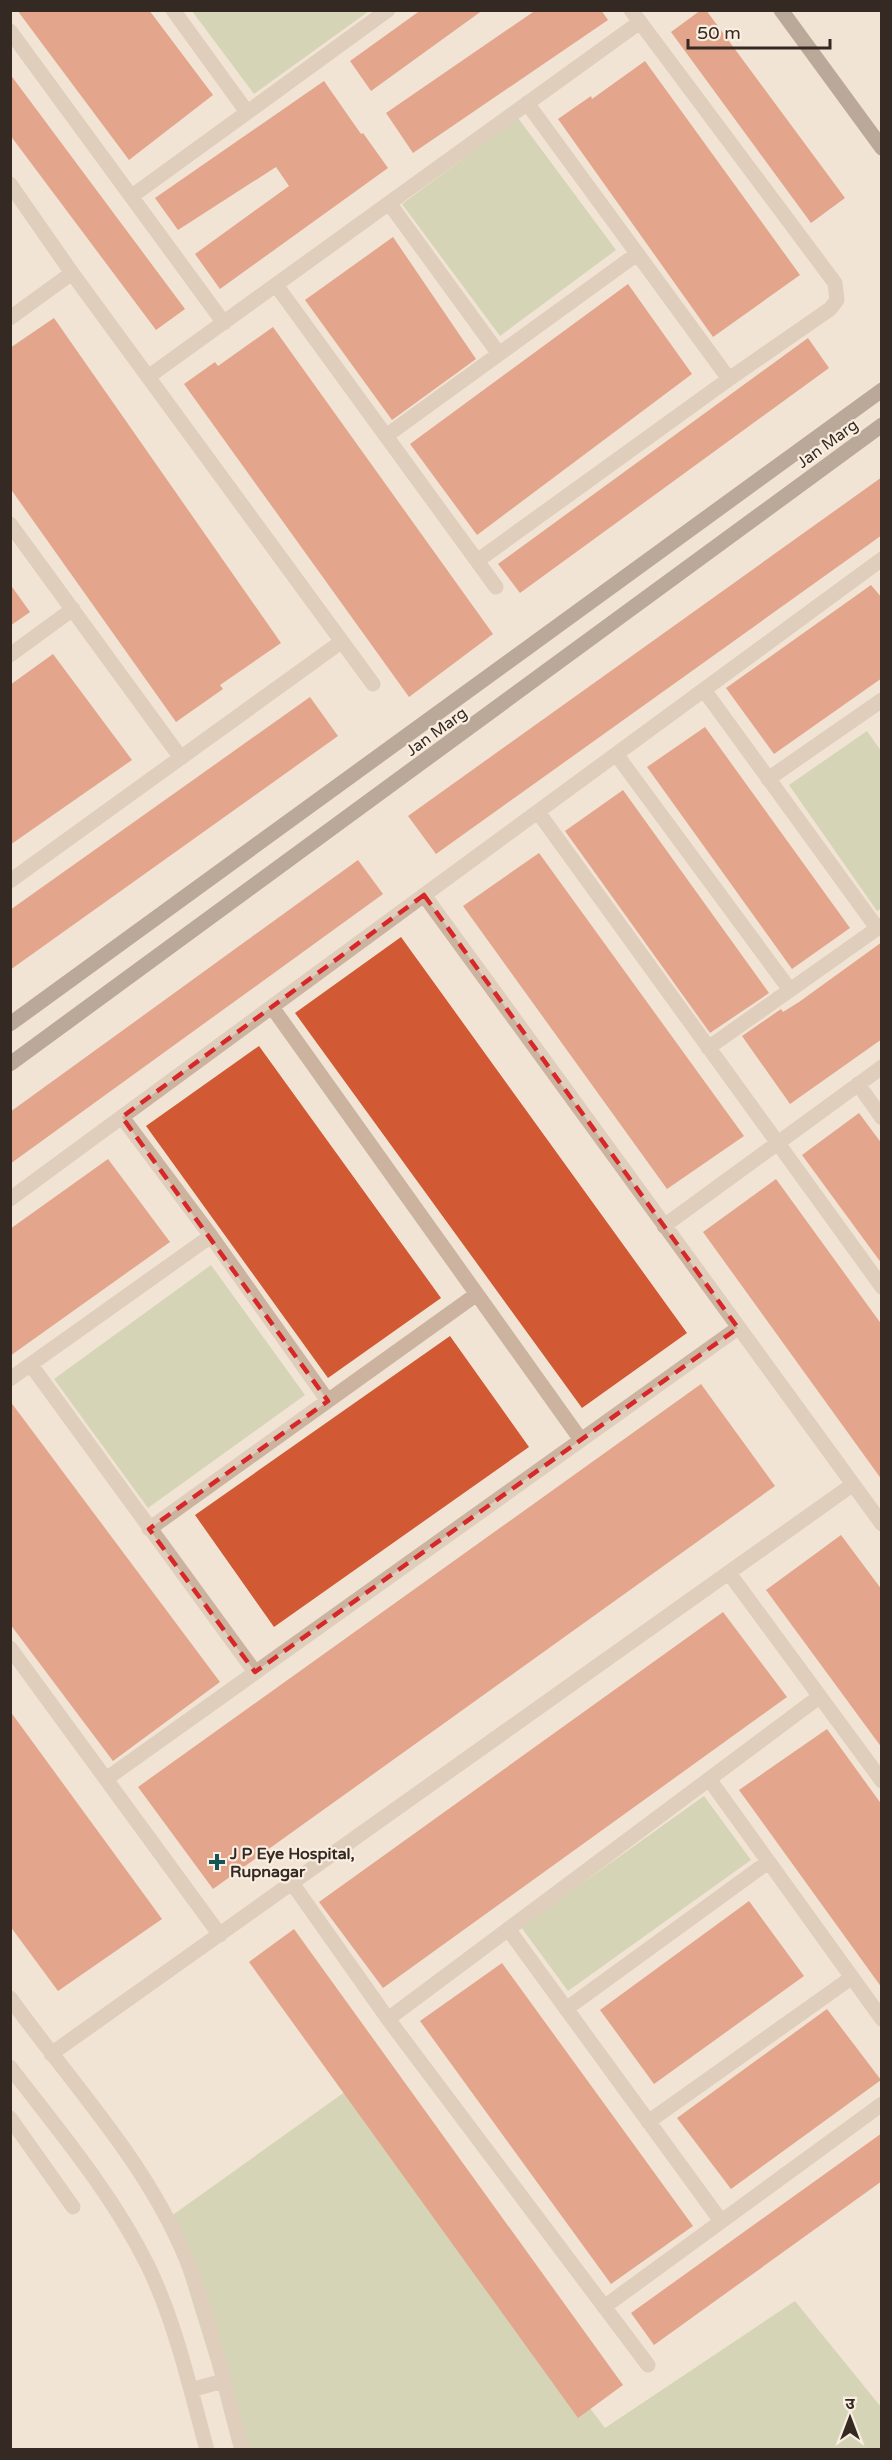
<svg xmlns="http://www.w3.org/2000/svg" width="892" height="2460" font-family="'Varela Round','Noto Sans Devanagari',sans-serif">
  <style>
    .green { fill: #b2c293 }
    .building { fill: #d15933 }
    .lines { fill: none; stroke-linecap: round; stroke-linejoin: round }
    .minor { stroke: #cbb39f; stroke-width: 15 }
    .major { stroke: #775f53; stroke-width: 15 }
    .marked { fill: none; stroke: #d62828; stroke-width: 4.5; stroke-dasharray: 12 8; stroke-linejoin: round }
    .poi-dot { fill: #165458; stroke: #faeee0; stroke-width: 2 }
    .labels { text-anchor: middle; stroke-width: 4.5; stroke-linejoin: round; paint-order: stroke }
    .street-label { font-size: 16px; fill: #342923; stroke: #faeee0 }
    .poi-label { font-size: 16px; font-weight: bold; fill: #342923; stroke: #faeee0; text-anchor: start }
  </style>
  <rect width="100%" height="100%" fill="#f2e4d4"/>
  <path class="green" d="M192 11H369L254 94Z
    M518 118 616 250 500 336 402 204Z
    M867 731 881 751 882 908 877 911 789 785Z
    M211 1265 305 1395 148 1508 54 1379Z
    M704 1796 751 1860 568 1991 521 1927Z
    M349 2089 605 2428 795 2301 881 2407V2449H238L167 2219Z"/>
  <path class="building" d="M17 10H149L213 95 129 160Z
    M421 10H483L371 91 350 61Z
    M536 10H601L608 20 413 153 386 113Z
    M701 10H706L845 198 811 223 671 32Z
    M645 61 800 275 713 337 558 119 591 96 592 99Z
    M10 74 185 309 156 330 10 135Z
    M324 81 361 134 363 133 388 168 220 289 195 254 289 186 276 167 178 230 155 198Z
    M393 237 476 359 392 420 305 300Z
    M628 284 692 374 477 535 410 444Z
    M54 318 281 643 220 685 223 689 176 722 10 488V348Z
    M273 327 493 634 409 697 184 384 215 362 218 366Z
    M808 338 829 368 520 593 498 564Z
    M882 477V535L436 854 408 816Z
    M10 584 30 612 10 626Z
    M871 585 882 598V678L774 754 726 688Z
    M53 654 132 760 10 845V685Z
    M310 697 338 736 10 970V910Z
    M705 727 850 928 792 969 647 767Z
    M623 790 769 993 710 1033 565 831Z
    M539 853 744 1136 667 1189 463 906Z
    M358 860 383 894 10 1164V1112Z
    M401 937 687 1333 582 1408 295 1013Z
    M882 942V1039L790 1104 742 1036 781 1009 783 1012 799 1002Z
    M259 1046 441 1298 328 1378 146 1126Z
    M859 1113 882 1144V1264L802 1155Z
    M108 1159 170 1242 10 1356V1229Z
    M776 1179 882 1325V1480L703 1232Z
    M450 1336 529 1447 274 1627 195 1515Z
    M701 1384 775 1486 213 1889 138 1787Z
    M10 1401 220 1682 113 1761 10 1624Z
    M841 1535 882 1590V1748L766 1590Z
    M723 1612 787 1697 383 1988 319 1902Z
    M10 1711 162 1919 58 1991 10 1926Z
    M827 1729 882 1805V1988L739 1790Z
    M749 1901 804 1976 654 2084 600 2010Z
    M294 1929 623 2385 578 2418 249 1962Z
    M502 1963 693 2226 611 2284 420 2021Z
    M827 2009 881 2080 731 2189 677 2118Z
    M882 2133V2181L654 2345 631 2313Z"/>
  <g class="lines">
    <path class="minor" d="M173 10 247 112
      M10 31 224 323
      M527 103 729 379
      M10 184 72 273 373 684
      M132 196 388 10
      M389 203 499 354
      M276 285 496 587
      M10 318 72 273
      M148 377 640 22
      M386 436 637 254
      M10 524 181 758
      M477 561 729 379 830 309 837 300 835 283 631 10
      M10 655 73 609
      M704 690 877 928
      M616 754 790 990
      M768 779 882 700
      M538 812 882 1287
      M10 881 341 642
      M424 895 882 1524
      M272 1007 581 1440
      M708 1048 882 925
      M858 1084 882 1118
      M122 1117 211 1236 328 1401
      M10 1199 882 559
      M664 1226 882 1067
      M31 1365 255 1672
      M10 1379 211 1236
      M149 1529 477 1294
      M729 1573 882 1781
      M10 1648 220 1935
      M106 1779 738 1328
      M709 1779 882 2019
      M292 1883 388 2019 648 2365
      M508 1929 721 2221
      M10 1998C69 2080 141 2156 182 2249 210 2312 223 2383 242 2450
      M566 2009 768 1862
      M388 2019 819 1697
      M51 2054 852 1485
      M10 2067C59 2131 112 2193 148 2266 176 2324 190 2388 207 2450
      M10 2118 73 2207
      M648 2122 851 1978
      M604 2307 882 2104
      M191 2390 223 2381"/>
    <path class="major" d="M781 10 882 148
      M10 1024 882 390
      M10 1064 882 425"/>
  </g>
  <path d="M0 0H892V2460H0ZM424 895 738 1328 255 1672 149 1529 328 1401 122 1117Z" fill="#f2e4d4" fill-opacity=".55" fill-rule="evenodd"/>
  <path class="marked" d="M424 895 738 1328 255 1672 149 1529 328 1401 122 1117Z"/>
  <path class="poi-dot" d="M214 1853h6v6h6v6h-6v6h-6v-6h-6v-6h6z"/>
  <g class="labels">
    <g class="street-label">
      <text transform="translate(827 443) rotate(-36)" y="6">Jan Marg</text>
      <text transform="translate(436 731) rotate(-36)" y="6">Jan Marg</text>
    </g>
    <g class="poi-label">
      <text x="230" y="1859">J P Eye Hospital,<tspan x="230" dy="18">Rupnagar</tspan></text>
    </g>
  </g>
  <rect width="892" height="2460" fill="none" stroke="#342923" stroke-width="24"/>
  <g transform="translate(850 2418)" stroke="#faeee0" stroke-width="4.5" paint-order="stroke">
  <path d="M0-4.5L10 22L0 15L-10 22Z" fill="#342923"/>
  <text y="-9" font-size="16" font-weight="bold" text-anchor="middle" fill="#342923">उ</text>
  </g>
  <path d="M688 39v9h142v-9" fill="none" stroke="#342923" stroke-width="3"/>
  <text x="697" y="39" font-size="18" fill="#342923" stroke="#faeee0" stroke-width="4.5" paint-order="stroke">50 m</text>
</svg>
